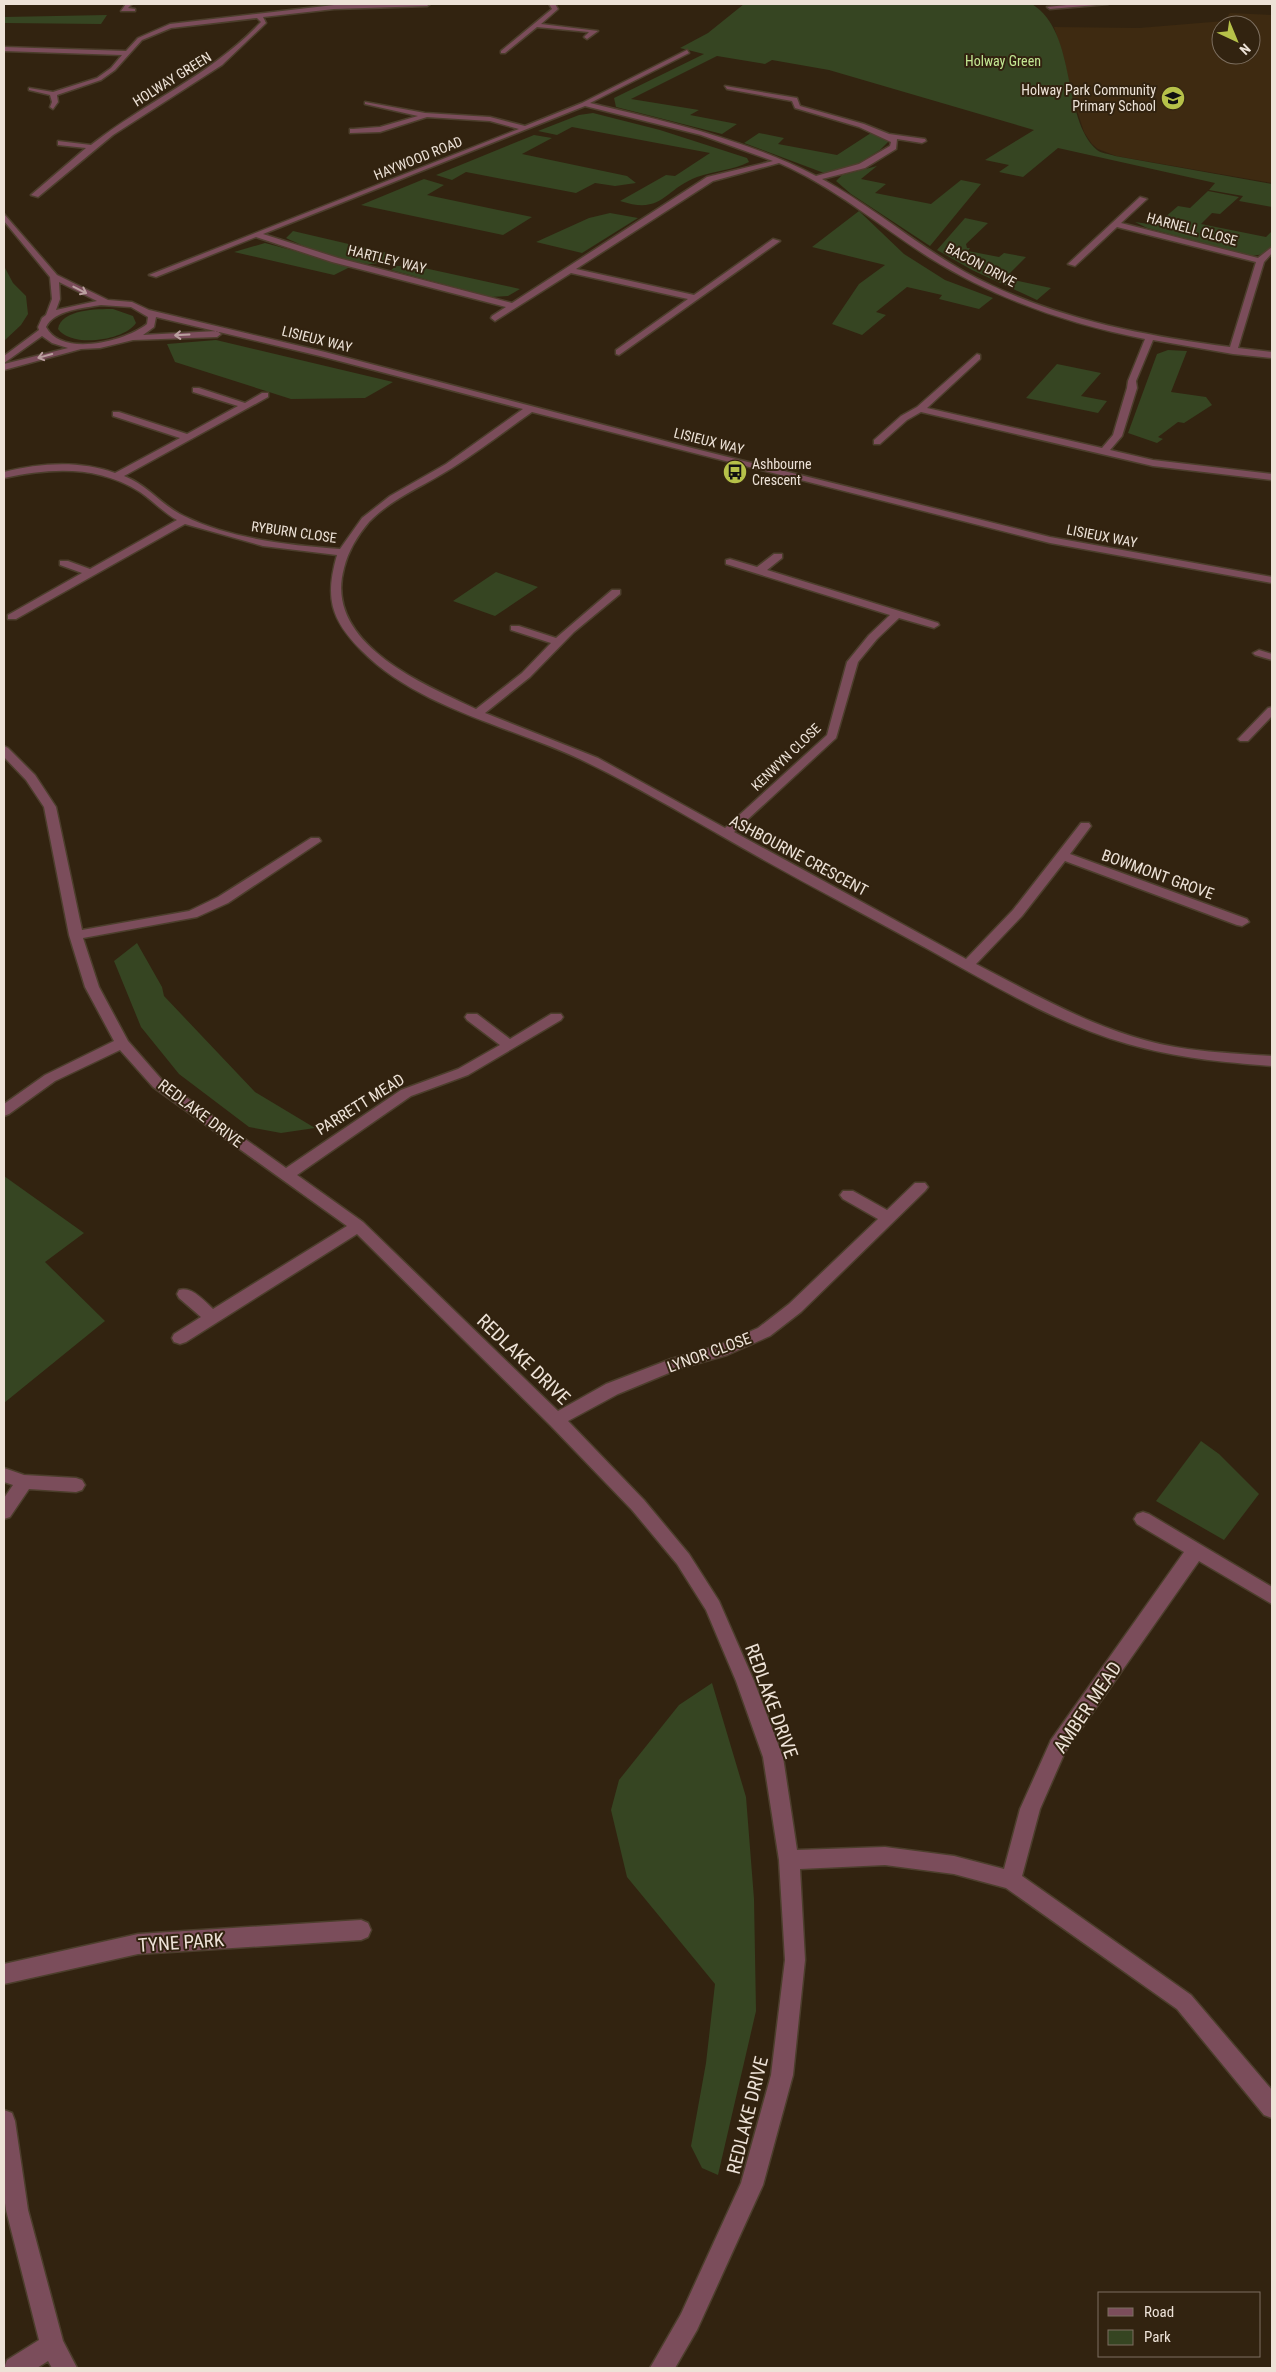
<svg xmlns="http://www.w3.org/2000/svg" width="1276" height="2372" font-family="'Roboto Condensed',sans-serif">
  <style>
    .built { fill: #3e2a11; fill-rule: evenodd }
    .green { fill: #364522 }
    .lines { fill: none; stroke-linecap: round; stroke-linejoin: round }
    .minor-casing { stroke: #4c3e2c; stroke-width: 3 }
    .minor { fill: #7b4d5b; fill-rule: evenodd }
    .oneway { stroke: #ba9f9f }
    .labels { text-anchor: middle; stroke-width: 4; stroke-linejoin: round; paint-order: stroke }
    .far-park-label { font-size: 14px; fill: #c3e793; stroke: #322310 }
    .far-street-label { font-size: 14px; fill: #ede2d7; stroke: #322310 }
    .far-poi-label { font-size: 14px; fill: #ede2d7; stroke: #322310; text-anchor: end }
    .street-label { font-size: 16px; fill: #ede2d7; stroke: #322310 }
    .near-street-label { font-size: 19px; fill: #ede2d7; stroke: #322310 }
  </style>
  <rect width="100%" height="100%" fill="#322310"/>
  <path class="built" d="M1230 13 1272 15V183L1116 156 1098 149 1092 144 1084 132 1071 92 1064 58 1054 27 1139 28 1224 21ZM1221 25H1251V55H1221Z"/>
  <path class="green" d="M744 4H1032C1078 33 1061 118 1097 150 1100 153 1110 154 1115 156L1272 184V207L1239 201 1243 196 1209 190 1215 183 1058 148 1023 177 999 172 1009 165 985 160 1034 130 829 70 772 60 765 64 717 56 631 99 699 110 690 115 737 124 722 134 616 107 614 98 704 54 680 48 708 33Z
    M107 15 101 24 4 23V17Z
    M593 113 660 130 747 158 749 162C733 170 714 171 697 177 663 190 663 215 620 201L666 175 675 176 710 153 572 127 557 135 538 131 579 115Z
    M874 131 889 141 880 150 856 165 824 173 744 143 759 133 784 138 778 144 837 155Z
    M534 135 552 138 522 154 627 176 636 183 615 186 595 183 576 193 466 172 452 180 436 175Z
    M877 166 861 179 886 184 875 193 931 204 961 180 981 184 930 246 851 194 836 181 842 175Z
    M424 179 444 185 427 195 532 217 503 235 361 205Z
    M1208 191 1239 197 1220 214 1212 213 1201 224 1266 237 1272 231V253L1251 256 1147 228 1135 222 1156 225 1178 206 1190 208Z
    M859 211 904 254 945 280 993 298 979 309 939 299 942 295 907 287 876 312 886 315 862 335 832 324 859 284 885 265 812 247Z
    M610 213 638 218 582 253 536 242 589 218Z
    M965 218 988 223 966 244 967 248H970L968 251 999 257 1004 253 1026 257 1005 278 1051 288 1037 300 972 270 937 250Z
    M293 231 400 256C389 260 380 264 369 264 349 264 304 247 286 238Z
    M265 243 352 266 334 275 234 252Z
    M4 266 13 283 26 296 28 314 21 325 4 341Z
    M396 266H415L520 289 508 296 491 297 391 270Z
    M113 309 133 316 136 323C124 341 71 348 58 329 61 309 98 309 113 309Z
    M216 340 393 382 365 398 291 399 175 362 167 344Z
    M1168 350 1187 351 1171 392 1206 397 1212 405 1184 423 1178 422 1158 437 1163 439 1157 443 1128 433 1157 354Z
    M1057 364 1101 373 1081 396 1107 401 1098 413 1026 398Z
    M496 572 538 587 495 616 453 601Z
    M137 943 162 987 164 996 255 1092 315 1128 281 1133 249 1127 179 1074 141 1027 114 961Z
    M4 1176 84 1233 45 1262 105 1321 4 1403Z
    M1201 1441 1219 1454 1259 1494 1224 1540 1156 1501Z
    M712 1683 746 1797 754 1899 756 2011 718 2175 702 2168 691 2146 706 2063 715 1984 627 1877 611 1810 619 1780 679 1705Z"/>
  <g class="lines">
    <g class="minor-casing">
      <path id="minor" d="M126 4H132L128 8 135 9V11H121Z
        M377 4H430L427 6 334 9 263 17 266 23 222 65 113 135 38 197 31 195 86 148 58 145V141L91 145C148 100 210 76 261 22L257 18 171 28 142 40 115 70 101 80 57 95 58 102 53 109 50 107 52 102 50 95 29 90V88L53 92 97 78 111 68 122 55 4 51V47L126 51 138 38 170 24 334 5Z
        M549 4H555L558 9 541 24 598 31 587 39 584 37 589 32 537 27 505 53H501V51L552 9Z
        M1076 4H1108L1050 9 1047 7Z
        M687 50 689 53 590 103C668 122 745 139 816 176L859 164 890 146 891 142 859 127 795 108 792 101 727 89 725 86 797 98 800 106 864 124 889 134 925 139 926 141 922 143 897 139 896 149 865 168 822 179C872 206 915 244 965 272 1047 317 1139 335 1230 347L1256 262 1117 227 1075 266 1068 264 1140 197 1147 199 1121 223 1258 258 1272 247V253L1264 262 1238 348 1272 352V358L1233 354 1153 340 1136 381 1137 388 1122 436 1110 450 1153 460 1272 474V480L1153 466 921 412 907 420 880 444H874V440L901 416 917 407 977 354 980 355V359L927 408 1102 448 1113 435 1127 388 1128 381 1145 339C1068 324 996 299 930 258 880 226 834 187 779 163L713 181 576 269 694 295 773 239 780 241 619 355 616 354V350L688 299 571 273 495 321 491 318 492 316 506 307 332 262 256 237 156 277 149 275 519 129 490 121 427 117 380 132 350 133V129H353L380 127 418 116 365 104V102L425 113 490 117 525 126 582 103ZM585 106 701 135 773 161 707 177 512 303 338 258 263 234Z
        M4 214 57 275 108 300 132 302 149 310 325 352 688 447 1050 537 1272 577V583L1050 543 532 412C505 431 479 451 452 468 424 486 392 498 369 522 358 535 348 551 344 568 323 643 423 684 476 709L522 673 551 643 511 630V626H519L556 638 612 590H620V594L574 632 530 677 485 713 598 758 725 828 827 735 847 662 869 635 890 615 726 564V560L730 559 757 567 774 554H782V558L767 570 938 623 939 625 934 628 899 618 877 639 858 662 836 738 734 832 966 959 1013 910 1081 823H1089L1091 826 1070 854 1247 919 1249 922 1242 926 1237 925 1065 861 1022 916 976 964C1043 999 1112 1039 1188 1049 1216 1053 1244 1054 1272 1056V1066C1221 1062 1178 1058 1128 1044 1057 1024 991 984 926 948 857 910 787 874 720 835 678 811 635 786 592 765 519 728 420 710 362 651 330 619 325 597 337 555L263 546 185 524 16 619H8V615L82 573 60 565V561H68L90 569 177 520C164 513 153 501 140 492 97 465 51 468 4 478V472C40 463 79 460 115 473L180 438 113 416V412H119L187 434 238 406 193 392V388H199L245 403 262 393H268V397L124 476C148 485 162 506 184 516 231 539 289 545 340 549L362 518 390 496 446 464 523 409 320 356 156 317 154 327 143 335 217 331 221 334 217 337 133 340 100 348 81 349 4 370V364L68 348 52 343 42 336 4 363V356L39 330 38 327 42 318 46 315 52 299 50 277 4 221ZM59 282 97 301 56 310 60 299ZM101 305 131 307 148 317 147 324C126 341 62 358 46 327 54 310 84 308 101 305Z
        M1259 650 1272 654V660L1255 655 1253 653Z
        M1272 707V716L1248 741H1240L1238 739 1240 737 1268 708Z
        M4 746 8 748 35 775 56 807 82 930 189 911 218 897 311 838H319L321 841 228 903 197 917 83 938 99 987 128 1041 163 1081 286 1168 401 1090 458 1069 500 1045 467 1020 465 1017 467 1014H477L510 1039 551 1014H561L563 1017 561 1020 468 1075 411 1096 297 1175 363 1222 558 1411 606 1384 671 1359 717 1346 758 1328 789 1304 878 1219 843 1199 840 1195 843 1191H853L887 1210 915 1183H925L928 1187 925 1191 801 1312 770 1336 727 1355 681 1368 618 1394 568 1421 644 1500 689 1554 719 1601 754 1681 783 1757 797 1850 885 1847 954 1856 1004 1869 1020 1809 1051 1740 1184 1552 1137 1524 1134 1519 1137 1514 1143 1512 1149 1514 1272 1587V1604L1199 1561 1065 1752 1040 1809 1022 1876 1191 1995 1272 2090V2118L1264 2115 1177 2009 1006 1888 954 1874 885 1865 800 1869 805 1960 793 2075 763 2185 697 2330 675 2368H650L681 2314 741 2183 771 2075 785 1960 779 1860 763 1757 736 1681 706 1610 677 1564 632 1510 550 1425 357 1234 186 1342 180 1344 174 1342 172 1338 174 1334 201 1317 179 1298 177 1294 179 1290C192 1286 204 1301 213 1309L347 1226 153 1087 120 1050 55 1081 9 1114 4 1116V1104L45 1075 114 1041 85 987 69 935 44 807 26 780 4 757Z
        M4 1468 24 1475 76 1478 82 1480 85 1485 82 1490 76 1492 29 1489 10 1517 4 1519V1498L13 1485 4 1482Z
        M361 1920 368 1923 371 1930 368 1937 361 1940 138 1954 4 1984V1964L138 1934Z
        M4 2110 12 2113 15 2121 28 2210 63 2341 77 2368H52L48 2361 37 2368H4L7 2360 39 2340 6 2210 4 2196Z"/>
    </g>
    <use href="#minor" class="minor"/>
  </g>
  <defs><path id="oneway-shaft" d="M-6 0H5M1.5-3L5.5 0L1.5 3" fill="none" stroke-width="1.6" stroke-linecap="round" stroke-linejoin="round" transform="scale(1.25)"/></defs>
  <g class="oneway">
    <use href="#oneway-shaft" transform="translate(80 290) rotate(27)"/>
    <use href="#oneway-shaft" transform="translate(182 335) rotate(177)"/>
    <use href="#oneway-shaft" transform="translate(45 356) rotate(165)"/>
  </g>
  <defs>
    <g id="school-disc" transform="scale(1.25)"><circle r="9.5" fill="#b6c149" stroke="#322310"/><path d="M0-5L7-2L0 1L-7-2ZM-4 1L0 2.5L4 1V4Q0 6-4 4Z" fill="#111"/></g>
    <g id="bus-disc" transform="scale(1.25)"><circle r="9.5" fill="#b6c149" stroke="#322310"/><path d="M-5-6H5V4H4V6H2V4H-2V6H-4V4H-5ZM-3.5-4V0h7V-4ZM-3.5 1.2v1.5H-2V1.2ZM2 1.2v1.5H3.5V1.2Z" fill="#111"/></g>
  </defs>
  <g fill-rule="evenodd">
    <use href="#school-disc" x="1173" y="98"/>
    <use href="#bus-disc" x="735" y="472"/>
  </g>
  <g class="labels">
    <g class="far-park-label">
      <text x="1003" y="66">Holway Green</text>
    </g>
    <g class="far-street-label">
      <text transform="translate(172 79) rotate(-32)" y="5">HOLWAY GREEN</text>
      <text transform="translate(418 158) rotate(-22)" y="5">HAYWOOD ROAD</text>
      <text transform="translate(1192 229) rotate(15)" y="5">HARNELL CLOSE</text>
      <text transform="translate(387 259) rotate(14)" y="5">HARTLEY WAY</text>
      <text transform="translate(981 265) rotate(28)" y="5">BACON DRIVE</text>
      <text transform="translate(317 339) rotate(14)" y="5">LISIEUX WAY</text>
      <text transform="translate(709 441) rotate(14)" y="5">LISIEUX WAY</text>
      <text transform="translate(294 532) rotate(8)" y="5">RYBURN CLOSE</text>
      <text transform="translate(1102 536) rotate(11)" y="5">LISIEUX WAY</text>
      <text transform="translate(786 757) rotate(-44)" y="5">KENWYN CLOSE</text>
    </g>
    <g class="far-poi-label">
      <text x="1156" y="95">Holway Park Community<tspan x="1156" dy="16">Primary School</tspan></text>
      <text x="752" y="469" text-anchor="start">Ashbourne<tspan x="752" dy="16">Crescent</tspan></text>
    </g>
    <g class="street-label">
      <text transform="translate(799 855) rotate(28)" y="6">ASHBOURNE CRESCENT</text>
      <text transform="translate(1158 874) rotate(20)" y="6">BOWMONT GROVE</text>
      <text transform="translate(360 1104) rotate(-32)" y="6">PARRETT MEAD</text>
      <text transform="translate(201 1113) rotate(37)" y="6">REDLAKE DRIVE</text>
      <text transform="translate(709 1352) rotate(-20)" y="6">LYNOR CLOSE</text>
    </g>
    <g class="near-street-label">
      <text transform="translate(524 1359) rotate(44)" y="7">REDLAKE DRIVE</text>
      <text transform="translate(772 1701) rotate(70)" y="7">REDLAKE DRIVE</text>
      <text transform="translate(1087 1707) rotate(-56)" y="7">AMBER MEAD</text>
      <text transform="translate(181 1942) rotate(-4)" y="7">TYNE PARK</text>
      <text transform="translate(747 2115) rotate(-76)" y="7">REDLAKE DRIVE</text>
    </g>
  </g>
  <rect width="1276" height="2372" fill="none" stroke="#ede2d7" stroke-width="10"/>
  <rect x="1098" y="2292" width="162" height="65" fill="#322310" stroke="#7d6f60"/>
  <rect x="1108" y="2308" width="25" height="8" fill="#7b4d5b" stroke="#7d6f60"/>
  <text x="1144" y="2317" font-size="15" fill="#ede2d7">Road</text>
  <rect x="1108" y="2330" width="25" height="15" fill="#364522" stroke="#7d6f60"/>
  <text x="1144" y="2342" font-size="15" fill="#ede2d7">Park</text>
  <g transform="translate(1236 40) rotate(136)"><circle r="24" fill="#322310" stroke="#7d6f60"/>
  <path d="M0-4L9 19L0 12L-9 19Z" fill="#b6c149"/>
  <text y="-8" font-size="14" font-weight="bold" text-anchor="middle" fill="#ede2d7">N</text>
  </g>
</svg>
